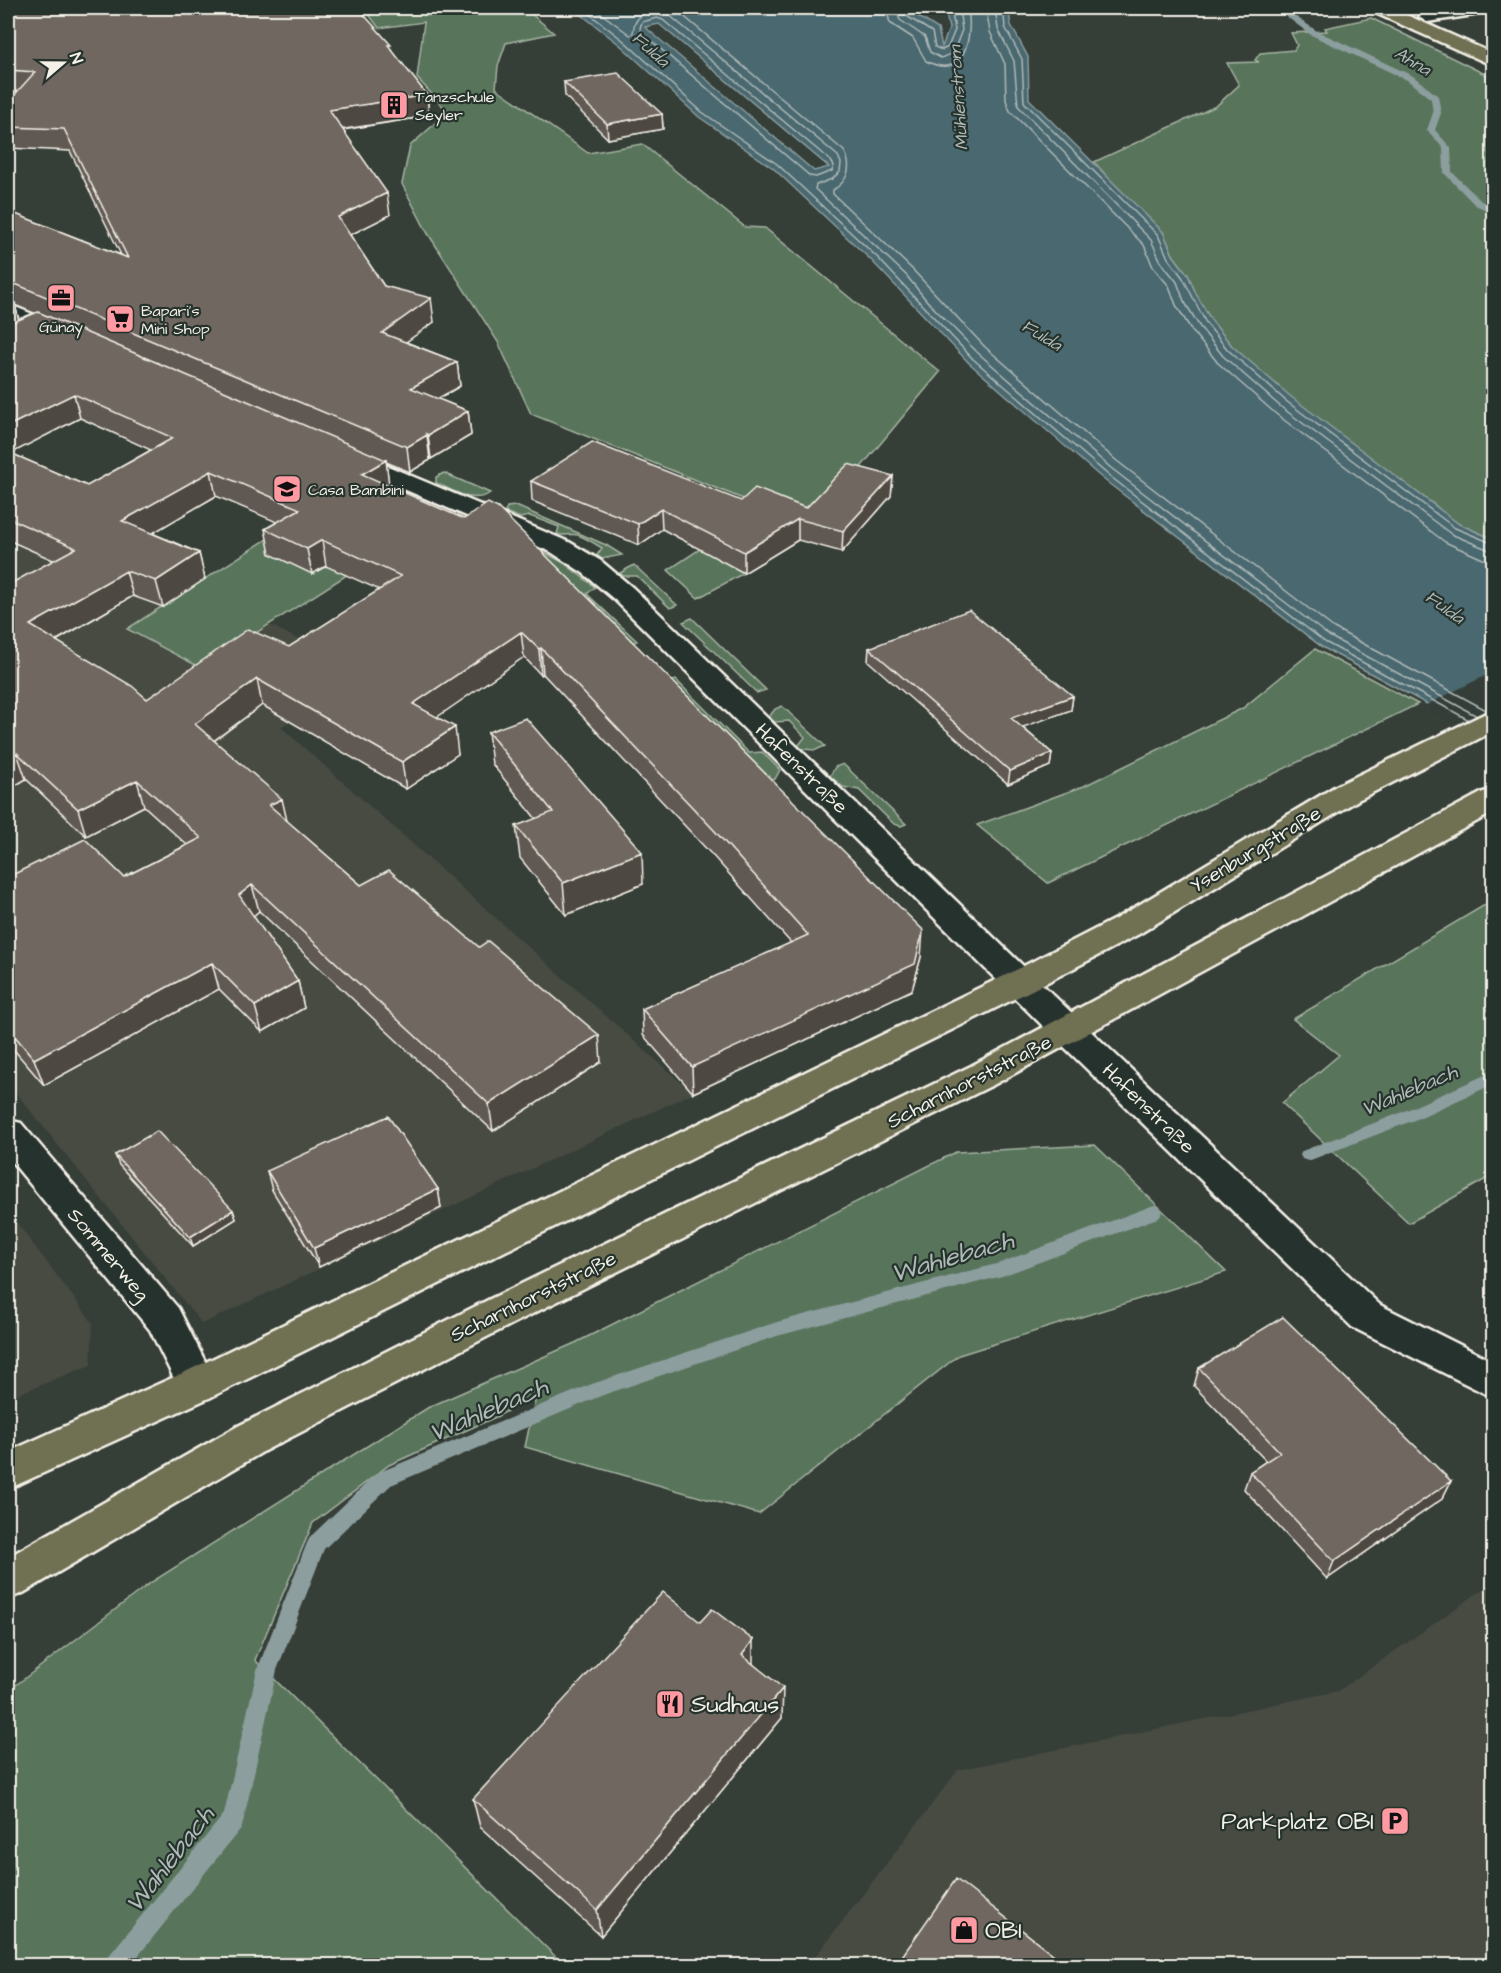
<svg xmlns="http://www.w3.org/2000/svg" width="1501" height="1973" font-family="'Architects Daughter',sans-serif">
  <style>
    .built { fill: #474b43 }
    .green { fill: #59755b; stroke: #a6b3a2; stroke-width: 1.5 }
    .water { fill: #49676f; stroke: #8d9e9f; stroke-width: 1.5; fill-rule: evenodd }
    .pier { fill: #353e37 }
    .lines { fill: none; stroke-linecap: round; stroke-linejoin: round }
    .shore { stroke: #b0bab8; stroke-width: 1.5 }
    .stream { fill: #8d9e9f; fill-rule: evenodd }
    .street-casing { stroke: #f4f1e8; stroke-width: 5 }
    .primary-casing { stroke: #f4f1e8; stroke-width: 5 }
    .street { fill: #26332d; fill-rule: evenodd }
    .primary { fill: #706f52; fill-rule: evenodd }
    .wall { fill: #605953; stroke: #f4f1e8; stroke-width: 1.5; fill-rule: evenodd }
    .shaded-wall { fill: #4e4943; stroke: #f4f1e8; stroke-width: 1.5 }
    .building { fill: #706860; stroke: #f4f1e8; stroke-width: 1.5; fill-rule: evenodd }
    .labels { text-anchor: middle; stroke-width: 4.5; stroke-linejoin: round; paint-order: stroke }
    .far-poi-label { font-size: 16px; fill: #f4f1e8; stroke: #26332d; text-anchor: start }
    .far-water-label { font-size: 18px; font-style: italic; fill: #b0bab8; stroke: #26332d }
    .street-label { font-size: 20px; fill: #f4f1e8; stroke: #26332d }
    .water-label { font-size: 21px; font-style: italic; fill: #b0bab8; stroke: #26332d }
    .near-poi-label { font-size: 24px; fill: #f4f1e8; stroke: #26332d; text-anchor: start }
    .near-water-label { font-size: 26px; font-style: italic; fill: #b0bab8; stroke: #26332d }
  </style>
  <rect width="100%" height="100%" fill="#353e37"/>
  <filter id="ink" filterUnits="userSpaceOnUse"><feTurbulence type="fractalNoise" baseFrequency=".0167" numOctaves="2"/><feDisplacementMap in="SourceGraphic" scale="12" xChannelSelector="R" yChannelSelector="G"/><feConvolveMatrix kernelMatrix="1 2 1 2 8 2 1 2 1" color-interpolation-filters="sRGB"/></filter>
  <g filter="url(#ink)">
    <path class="built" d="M8 505 200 583 128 629 201 668 270 625 365 673 281 727 693 1093 202 1324 8 1083Z
      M8 1211 93 1323 91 1365 8 1398Z
      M1493 1582V1965L808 1966 958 1770 1338 1691Z"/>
    <path class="green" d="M364 8H524L554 33 506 43 498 66 496 88 588 153 642 144 745 227 765 228 940 372 847 484 808 525 531 414 498 342 427 232 402 184 410 146 448 112 417 78 424 22 379 28Z
      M1371 18 1493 78V539L1459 524 1451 523 1436 506 1415 491 1309 417 1232 346 1211 320 1196 294 1188 275 1173 255 1163 232 1129 201 1094 162 1216 106 1239 85 1227 63 1259 62 1255 60 1260 53 1294 50 1297 45 1291 33 1327 31 1325 28Z
      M444 473 490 493C474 505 453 490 436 483V477Z
      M516 506 606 545 622 555 602 559 597 555 602 548C594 543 586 538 578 535 570 533 564 537 557 534L559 527 530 516 520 518 505 512 507 507Z
      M295 521 312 574 326 566 333 568 425 525 201 668 127 629Z
      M706 545 718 559 744 573 698 598 668 570Z
      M534 547 564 563 595 587 587 594 637 641 629 644Z
      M634 565 677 605 670 608 637 576H623L620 573Z
      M692 618 766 690 757 693 683 622Z
      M1315 649 1418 704 1048 883 977 825 1084 786 1243 708Z
      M676 680 749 753 762 752 780 770 775 779 765 782 668 682Z
      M782 706 825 746 816 750 802 749 798 746 805 737 789 721 775 722 769 717 775 709Z
      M843 764 906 824 901 826 894 824 859 790 843 787 830 776 835 767Z
      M1493 900V1175L1409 1223 1282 1103 1339 1055 1293 1019Z
      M1095 1145 1226 1272 959 1355 759 1514 525 1447 536 1395 498 1416 389 1465 313 1523 255 1660 564 1965H8V1691L150 1583 429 1407 575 1343 956 1152Z"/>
    <path class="water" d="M573 8H905L938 29 942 47 949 29 945 8H1008L1011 25 1028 57 1029 99 1163 232 1173 255 1188 275 1196 294 1211 320 1232 346 1290 396 1459 524 1493 539V740L1322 647 1103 479 969 363 872 261 773 168 699 117 620 45ZM659 24 829 167 814 171 645 27Z"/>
    <path class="pier" d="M1493 672 1494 743 1424 706Z"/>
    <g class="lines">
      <path class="shore" d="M582 8 624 41 702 112 777 164 877 257 973 359 1107 474 1325 642 1469 720
        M594 8 630 35 633 33C634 13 651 7 668 14L838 156 841 163 840 172 832 179 816 185 815 189 906 275 927 301 978 353 1111 468 1329 636 1477 716
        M674 8 844 151C853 167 848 181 833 190V194L912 269 985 347 1117 461 1334 628 1488 711
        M886 8 890 23 913 38 926 61C965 81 973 37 968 8
        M895 8 900 20 925 37 930 52 941 58 953 53 962 30 959 8
        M902 8 905 15 932 32 935 47 942 50 948 47 955 30 951 8
        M986 8 990 32 1005 64 1006 100 1010 111 1144 245 1153 267 1169 286 1176 305 1192 331 1218 363 1276 414 1445 542 1483 559 1494 561
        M995 8 998 29 1014 61 1018 106 1151 240 1161 262 1177 282 1184 301 1200 327 1223 356 1281 407 1451 534 1494 552
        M1003 8 1005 27 1022 59 1024 102 1158 235 1168 258 1183 278 1206 323 1228 350 1286 401 1455 528 1494 544
        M657 18 663 20 831 161 834 166 832 171 816 177 810 176 642 33 640 28 642 22Z"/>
      <path class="stream" d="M1275 8H1283L1317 31 1413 76 1438 96 1441 113 1435 130 1451 148 1452 172 1481 201 1494 206V213L1475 205 1444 173 1443 148 1427 130 1433 113 1431 99 1407 80 1311 35Z
        M1494 338V359L1489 356 1487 348 1489 341Z
        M1494 1071V1084L1412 1121 1308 1161 1302 1159 1300 1155 1302 1151 1400 1113Z
        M1154 1205 1160 1207 1162 1212 1160 1217 1002 1276 777 1336 603 1395 391 1485 324 1549 277 1670 242 1827 130 1966H104L107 1958 224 1814 257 1670 307 1543 310 1537 377 1473 592 1384 777 1322 1000 1263Z"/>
      <g class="street-casing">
        <path id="street" d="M1458 8H1482L1474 15 1427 22 1419 17 1427 12Z
          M8 304 74 331 77 336 74 341 66 343 58 341 8 318Z
          M347 449 569 542 601 561 633 588 1080 1021 1380 1305 1494 1362V1398L1352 1327 1056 1039 615 600 583 573 551 552 338 461 335 456 338 451Z
          M8 1120 21 1123 178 1308 217 1385 211 1397 197 1402 183 1397 150 1330 8 1157Z"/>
      </g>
      <g class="primary-casing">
        <path id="primary" d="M1371 8H1391L1494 54V66L1373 12Z
          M1494 711V731L1358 800 1139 934 1032 990 211 1397 8 1489V1452L183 1373 1008 974 1117 918 1336 786 1484 714Z
          M1494 790V812L995 1084 518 1321 266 1450 23 1593 8 1599V1557L238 1426 490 1299 971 1066 1483 792Z"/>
      </g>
      <use href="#street" class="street"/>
      <use href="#primary" class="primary"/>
    </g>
    <path class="wall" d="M8 8 391 50 427 95 429 116 343 130 390 215 350 235 384 286 434 322 406 342 457 362 460 386 438 399 468 411 471 435 431 459H430V460L410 472 386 462 389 485H388L921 957 912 990 693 1093 643 1035 642 1009 791 943 713 856 543 674 541 675 524 657 436 717 458 754 406 789 262 705 214 741 287 821 361 885 601 1062 493 1131 259 911 253 916 298 981 304 1008 262 1032 219 989 44 1085 8 1043V877H124L187 845 144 806 86 836 26 779 8 790 53 560 8 540V211L121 255 70 151 8 148V102L18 91H8ZM15 305 17 306 34 313 19 319ZM80 418 151 450 87 486 10 453ZM216 496 277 522 265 529 270 554 312 574 326 566 380 590 289 647 147 699 56 641 133 596 163 607 205 579 199 553 152 533Z
      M564 82 662 114 663 129 608 139 565 96Z
      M893 476 891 496 842 552 798 540 744 573 662 529 639 545 532 501 531 481 806 508Z
      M869 648 1073 696 1071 710 1022 727 1052 753 1050 766 1008 784 868 661Z
      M488 732 643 884 566 915 520 858 516 826 536 819 492 764Z
      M115 1155 233 1210 236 1219 193 1246 119 1165Z
      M267 1171 438 1189 441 1208 319 1267 272 1190Z
      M1199 1368 1451 1481 1442 1499 1327 1579 1244 1489 1250 1472 1266 1461 1194 1386Z
      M753 1664 782 1718 601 1936 480 1827 473 1799Z"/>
    <path class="shaded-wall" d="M427 95 429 116 332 131 329 110Z
      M662 114 663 129 608 139 607 124Z
      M387 193 390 215 342 239 338 217Z
      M431 298 434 322 385 357 382 333Z
      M14 302 20 325 8 333V305Z
      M457 362 460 386 414 412 411 388Z
      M74 394 80 418 8 455V426Z
      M468 411 471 435 431 459 428 435Z
      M427 435 430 460 410 472 407 447Z
      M386 460 389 485 366 499 362 474Z
      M211 471 216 496 129 547 122 521Z
      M893 476 891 496 842 552 843 531Z
      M661 509 662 529 639 545 638 524Z
      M798 519V540L744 573V552Z
      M322 540 326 566 312 574 307 549Z
      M199 553 205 579 163 607 156 581Z
      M126 571 133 596 38 651 30 625Z
      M521 632 524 657 417 731 413 704Z
      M541 648 543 674 541 675 539 649Z
      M257 679 262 705 201 750 195 724Z
      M1073 696 1071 710 1009 732 1011 718Z
      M455 727 458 754 406 789 402 762Z
      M17 753 26 779 8 790V758Z
      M1052 753 1050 766 1008 784 1010 771Z
      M137 780 144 806 86 836 78 809Z
      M282 799 288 825 269 805Z
      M642 852 643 884 566 915 563 883Z
      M252 885 259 911 246 922 239 895Z
      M923 930 921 957 912 990 693 1093 692 1067Z
      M212 963 219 989 44 1085 34 1059Z
      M298 981 304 1008 262 1032 255 1006Z
      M599 1035 601 1062 493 1131 489 1104Z
      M438 1189 441 1208 319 1267 314 1248Z
      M233 1210 236 1219 193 1246 190 1237Z
      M1451 1481 1442 1499 1327 1579 1334 1561Z
      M753 1640V1671L742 1655Z
      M783 1688 782 1718 601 1936 597 1910Z"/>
    <path class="building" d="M8 8H358L391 45H388L427 95 329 110 387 193 338 217 384 286 431 298 382 333 457 362 411 388 468 411 428 435 425 433 427 435 407 447 8 281V211L128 258 64 129 8 127V102L35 72 8 70Z
      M618 73 662 114 607 124 564 82Z
      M8 299 14 302 8 305Z
      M38 312 386 460 362 474 464 519 488 503 498 508 923 930 915 964 692 1067 642 1009 808 935 713 829 541 648 539 649 521 632 413 704 455 727 402 762 257 679 195 724 282 799 269 805 361 885 389 870 479 947 488 941 599 1035 489 1104 252 885 239 895 298 981 255 1006 212 963 34 1059 8 1028V877L85 839 124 877 201 838 137 780 78 809 17 753 8 758V585L76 548 8 518V452L87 486 173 438 74 394 8 426V324ZM211 471 300 509 265 529 307 549 322 540 401 576 289 647 248 629 147 699 132 686 30 625 126 571 156 581 199 553 122 521Z
      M592 442 741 501 755 488 806 508 848 464 893 476 843 531 798 519 744 552 661 509 638 524 531 481Z
      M969 610 1073 696 1011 718 1052 753 1010 771 869 648Z
      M526 718 642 852 563 883 516 826 553 812 488 732Z
      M388 1116 438 1189 314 1248 267 1171Z
      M157 1131 233 1210 190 1237 115 1155Z
      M1283 1317 1451 1481 1334 1561 1250 1472 1280 1452 1199 1368Z
      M663 1592 700 1622 712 1609 753 1640 742 1655 783 1688 597 1910 473 1799Z
      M956 1879 1067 1965H896Z"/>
  </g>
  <defs>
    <g id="building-square" transform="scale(1.5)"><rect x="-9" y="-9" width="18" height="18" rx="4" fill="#ff9aa2" stroke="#26332d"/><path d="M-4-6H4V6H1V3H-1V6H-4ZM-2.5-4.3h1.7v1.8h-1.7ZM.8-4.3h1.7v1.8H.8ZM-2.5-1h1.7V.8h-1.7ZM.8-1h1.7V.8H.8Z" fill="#111"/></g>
    <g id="office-square" transform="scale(1.5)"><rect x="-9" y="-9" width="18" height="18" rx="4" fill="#ff9aa2" stroke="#26332d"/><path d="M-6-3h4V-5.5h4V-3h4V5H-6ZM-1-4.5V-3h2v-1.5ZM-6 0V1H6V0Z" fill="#111"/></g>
    <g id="supermarket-square" transform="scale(1.5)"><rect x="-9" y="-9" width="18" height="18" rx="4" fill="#ff9aa2" stroke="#26332d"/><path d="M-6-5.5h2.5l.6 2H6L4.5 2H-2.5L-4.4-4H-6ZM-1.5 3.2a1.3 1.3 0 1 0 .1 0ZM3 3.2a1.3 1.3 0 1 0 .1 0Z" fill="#111"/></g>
    <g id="school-square" transform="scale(1.5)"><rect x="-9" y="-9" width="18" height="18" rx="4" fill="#ff9aa2" stroke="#26332d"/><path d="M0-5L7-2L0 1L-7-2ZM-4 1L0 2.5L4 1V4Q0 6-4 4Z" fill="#111"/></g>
    <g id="restaurant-square" transform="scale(1.5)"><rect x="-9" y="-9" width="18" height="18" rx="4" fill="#ff9aa2" stroke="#26332d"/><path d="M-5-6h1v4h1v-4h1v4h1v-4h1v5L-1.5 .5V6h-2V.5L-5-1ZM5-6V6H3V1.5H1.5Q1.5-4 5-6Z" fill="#111"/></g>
    <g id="parking-square" transform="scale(1.5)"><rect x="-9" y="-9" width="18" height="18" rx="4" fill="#ff9aa2" stroke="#26332d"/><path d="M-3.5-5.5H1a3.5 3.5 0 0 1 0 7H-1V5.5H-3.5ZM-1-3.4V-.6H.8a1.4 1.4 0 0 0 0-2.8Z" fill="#111"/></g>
    <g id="shop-square" transform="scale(1.5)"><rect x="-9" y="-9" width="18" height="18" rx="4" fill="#ff9aa2" stroke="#26332d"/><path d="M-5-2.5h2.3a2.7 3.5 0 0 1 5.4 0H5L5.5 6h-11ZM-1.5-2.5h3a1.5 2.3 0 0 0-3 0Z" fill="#111"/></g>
  </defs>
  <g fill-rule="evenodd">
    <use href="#building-square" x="394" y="105"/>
    <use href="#office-square" x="61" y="298"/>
    <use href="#supermarket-square" x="120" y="319"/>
    <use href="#school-square" x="287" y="489"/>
    <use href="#restaurant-square" x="670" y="1704"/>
    <use href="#parking-square" x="1395" y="1821"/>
    <use href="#shop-square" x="964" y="1930"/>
  </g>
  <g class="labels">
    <g class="far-poi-label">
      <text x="415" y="102">Tanzschule<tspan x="415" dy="18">Seyler</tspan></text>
      <text x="141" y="316">Bapari's<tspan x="141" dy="18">Mini Shop</tspan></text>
      <text x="61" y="332" text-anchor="middle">Günay</text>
      <text x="308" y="495">Casa Bambini</text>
    </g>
    <g class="far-water-label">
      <text transform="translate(651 49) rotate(42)" y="6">Fulda</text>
      <text transform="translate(1413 61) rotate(31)" y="6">Ahna</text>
      <text transform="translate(958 98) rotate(-94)" y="6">Mühlenstrom</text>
      <text transform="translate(1042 335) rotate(31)" y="6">Fulda</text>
      <text transform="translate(1445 607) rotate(36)" y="6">Fulda</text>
    </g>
    <g class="street-label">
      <text transform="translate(802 768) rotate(44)" y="7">Hafenstraße</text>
      <text transform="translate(1255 849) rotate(-31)" y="7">Ysenburgstraße</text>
      <text transform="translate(969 1081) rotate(-27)" y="7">Scharnhorststraße</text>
      <text transform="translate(1149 1108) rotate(44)" y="7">Hafenstraße</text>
      <text transform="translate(109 1254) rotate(50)" y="7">Sommerweg</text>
      <text transform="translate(533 1296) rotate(-26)" y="7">Scharnhorststraße</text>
    </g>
    <g class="water-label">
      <text transform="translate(1409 1090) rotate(-23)" y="7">Wahlebach</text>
    </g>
    <g class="near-poi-label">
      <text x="691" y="1712">Sudhaus</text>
      <text x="1374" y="1829" text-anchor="end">Parkplatz OBI</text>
      <text x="985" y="1938">OBI</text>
    </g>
    <g class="near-water-label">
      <text transform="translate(952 1256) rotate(-16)" y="9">Wahlebach</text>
      <text transform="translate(488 1409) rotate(-23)" y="9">Wahlebach</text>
      <text transform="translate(169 1859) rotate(-52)" y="9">Wahlebach</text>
    </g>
  </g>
  <rect width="1501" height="1973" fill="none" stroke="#26332d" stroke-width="30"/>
  <rect x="15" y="15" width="1471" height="1943" fill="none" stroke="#f4f1e8" stroke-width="2" filter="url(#ink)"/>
  <g transform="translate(63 63) rotate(70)" stroke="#26332d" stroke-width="4.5" paint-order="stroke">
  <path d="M0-4.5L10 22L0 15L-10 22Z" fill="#f4f1e8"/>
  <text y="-9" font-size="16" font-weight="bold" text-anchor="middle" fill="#f4f1e8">N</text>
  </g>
</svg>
